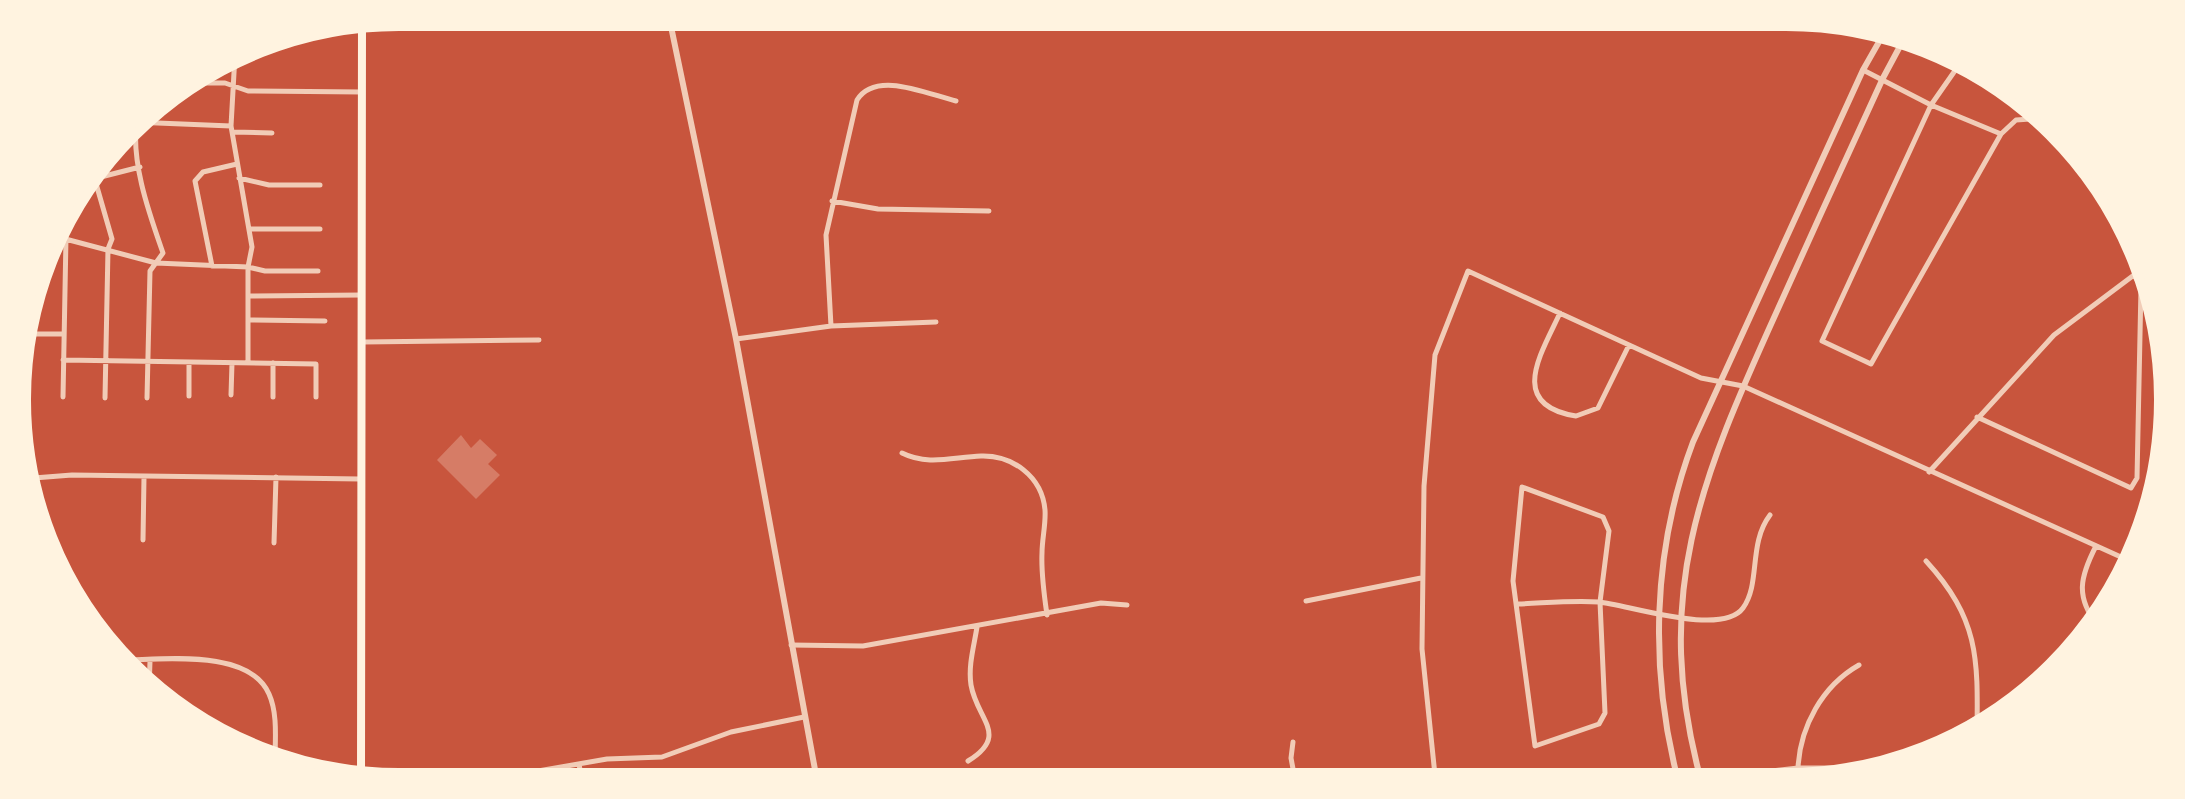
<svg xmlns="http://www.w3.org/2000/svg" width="2185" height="799" font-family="'Golos Text',sans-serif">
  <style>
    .building { fill: #d67c66 }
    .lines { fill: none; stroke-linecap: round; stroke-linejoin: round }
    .minor { stroke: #f1ccb7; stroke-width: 5 }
    .tertiary { stroke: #f1ccb7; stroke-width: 6 }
    .primary { stroke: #fff3e0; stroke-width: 8 }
    .rim { fill: none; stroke: #fff3e0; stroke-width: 10 }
  </style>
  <rect width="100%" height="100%" fill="#c8553d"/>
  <path class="building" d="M461 435 471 448 480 439 497 455 488 464 500 475 476 499 437 460Z"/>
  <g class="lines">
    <path class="minor" d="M362 30 465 12
      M254 45 274 44
      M235 55 231 126 252 247 248 267V363
      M1961 62 1931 105 1822 341 1871 364 2001 134 2016 120 2044 118
      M1863 70 1931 105 2001 134
      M188 83H225L248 91 362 92
      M137 117C130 161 149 213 163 253L150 271 147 398
      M133 122 231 126
      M232 132 272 133
      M239 178 269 185H320
      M95 180 112 239 108 249 105 398
      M85 181 140 167
      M832 201 878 209 989 211
      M250 229H320
      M54 236 156 263 248 267 265 271H318
      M212 266 195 181 203 172 237 164
      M248 296 362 295
      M1560 313C1541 354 1507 405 1576 416L1598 408 1629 345
      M248 320 325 321
      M831 326 826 235 857 100C876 70 927 94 956 101
      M20 334H64
      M736 339 831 326 936 322
      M363 342 539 340
      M63 360 316 364V397
      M273 363V397
      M231 395 232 363
      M189 396V362
      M20 397V334
      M63 397 66 237
      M902 453C928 466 953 457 981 456 1012 455 1042 476 1045 510 1046 524 1042 539 1042 553 1041 574 1044 594 1047 615
      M1929 472 2054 335 2134 275 2141 287 2137 478 2131 488 1977 417
      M21 479 72 475 360 479
      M1522 487 1603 517 1609 531 1600 602 1605 713 1599 724 1535 746 1513 581Z
      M143 540 144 477
      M274 543 276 477
      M2096 546C2080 577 2075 597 2098 626
      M1926 561C1979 619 1978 658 1977 733
      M1306 601 1421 578
      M1518 604C1545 603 1573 600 1599 602 1629 605 1722 637 1743 608 1761 583 1748 544 1770 515
      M791 645 863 646 1101 603 1127 605
      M120 660C162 660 249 648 269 694 278 714 275 740 275 762
      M149 692 150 661
      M1293 742 1291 758 1296 785
      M968 761C1010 735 977 720 971 685 968 666 974 646 977 627
      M579 764 583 787
      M1798 768C1800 727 1822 686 1859 665
      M463 771 515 775 607 759 662 757 731 732 804 717
      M1678 782 1798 768H1889
      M1436 785 1422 649 1424 486 1435 355 1468 271 1701 378 1743 386 2132 562"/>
    <path class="tertiary" d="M668 12 736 339 818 786
      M1679 784C1649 671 1652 551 1693 442L1863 70 1888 26
      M1702 784C1650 596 1701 479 1777 311 1812 233 1847 156 1883 78L1906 35"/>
    <path class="primary" d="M361 782 362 18"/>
  </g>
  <path d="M0 0H2185V799H0ZM399 26H1786A373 373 0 0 1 2159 399V400A373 373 0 0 1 1786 773H399A373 373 0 0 1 26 400V399A373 373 0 0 1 399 26Z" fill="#fff3e0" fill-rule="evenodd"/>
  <path class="rim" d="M399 26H1786A373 373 0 0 1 2159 399V400A373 373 0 0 1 1786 773H399A373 373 0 0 1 26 400V399A373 373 0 0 1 399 26Z"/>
</svg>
